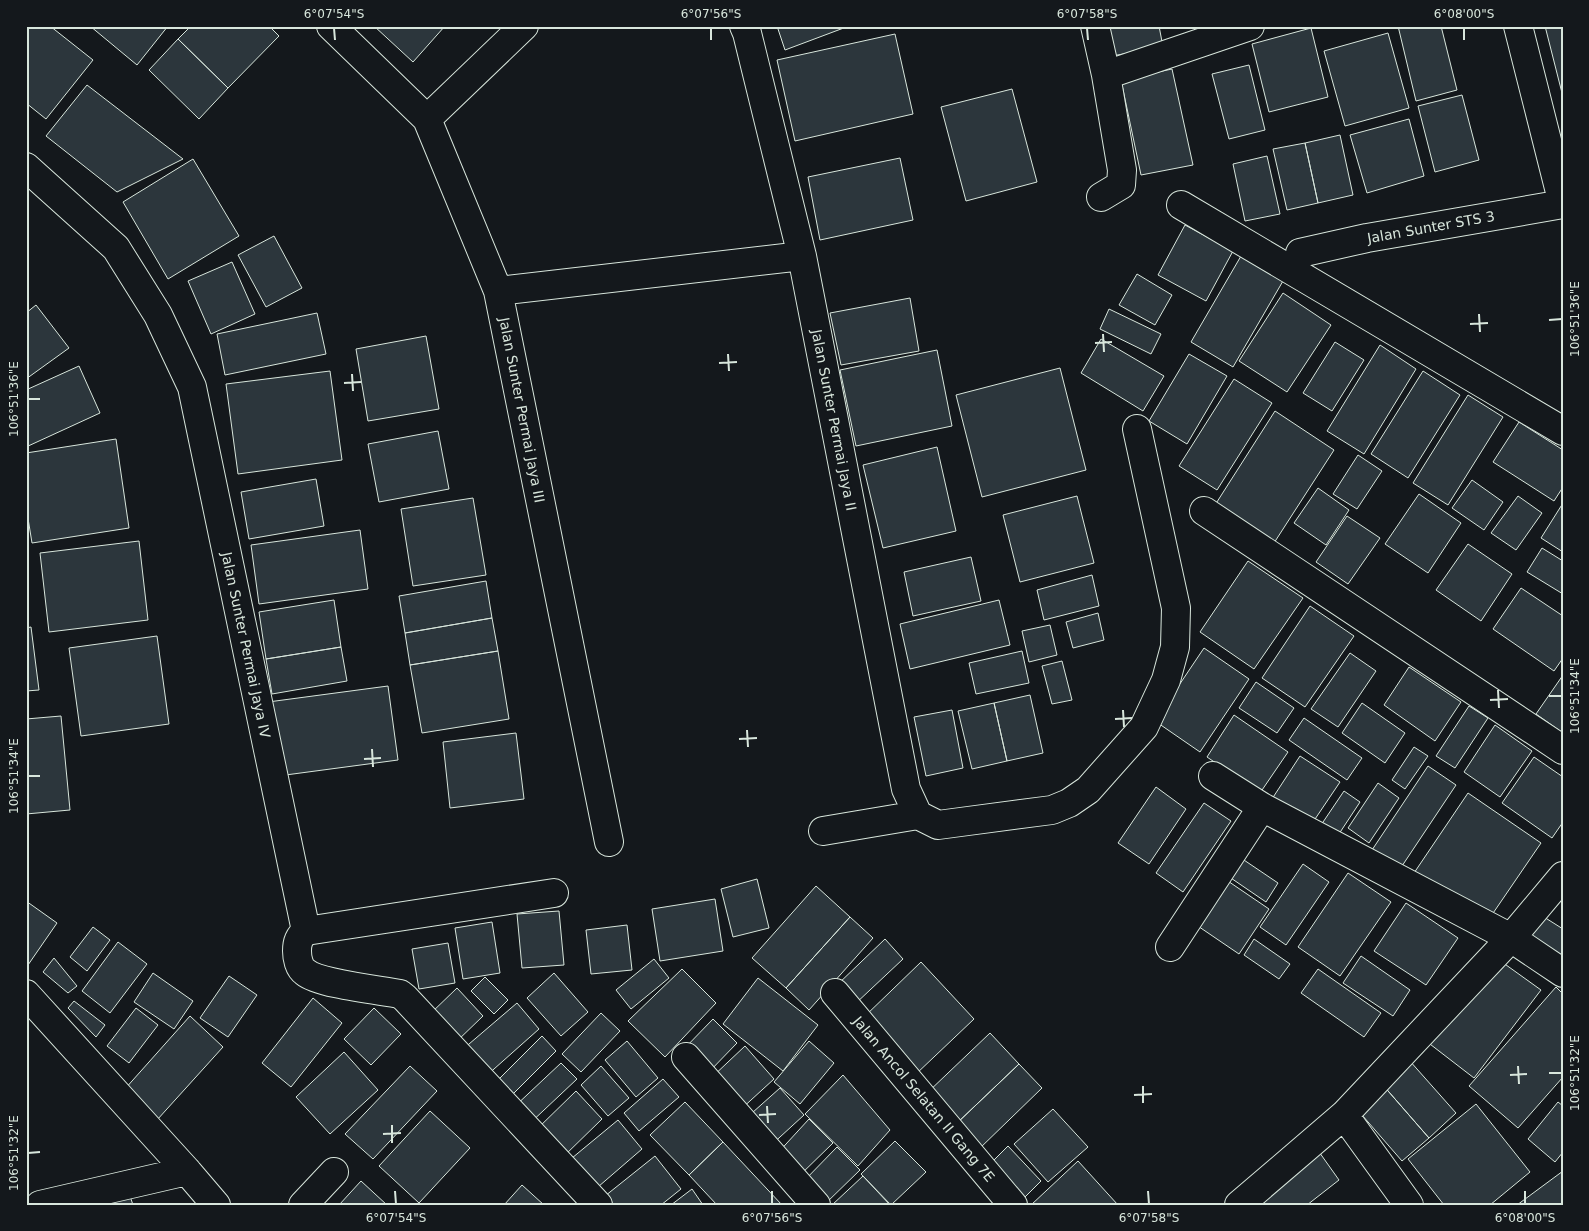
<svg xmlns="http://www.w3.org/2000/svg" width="1589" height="1231" font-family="'DejaVu Sans',sans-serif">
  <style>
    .building { fill: #2c363c; stroke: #d8e6dc }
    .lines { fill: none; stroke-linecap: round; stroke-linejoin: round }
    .street-casing { stroke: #d8e6dc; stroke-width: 30 }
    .street { stroke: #14181c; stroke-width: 28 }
    .ticks { fill: none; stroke: #d8e6dc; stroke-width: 2 }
    .labels { text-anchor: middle; stroke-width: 4; stroke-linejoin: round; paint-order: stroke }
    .street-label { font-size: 14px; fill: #d8e6dc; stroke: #14181c }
    .neatline { fill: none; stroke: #d8e6dc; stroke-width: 2 }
    .ticks-label { font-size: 12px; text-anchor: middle; fill: #d8e6dc }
  </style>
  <rect width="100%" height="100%" fill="#14181c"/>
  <path class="building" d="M26 26H50L93 60 46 119 26 103Z
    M90 26H168L137 65Z
    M191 26H269L279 36 228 88 178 39Z
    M374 26H445L413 62Z
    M777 26H849L785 50Z
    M1101 26H1159L1163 47 1106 57Z
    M1398 26H1441L1457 90 1416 101Z
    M1545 26H1563L1562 93Z
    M1311 28 1328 97 1269 112 1252 44Z
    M1388 33 1409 108 1345 126 1324 51Z
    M895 34 913 114 795 141 777 60Z
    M178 39 228 88 199 119 149 70Z
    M1249 65 1265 130 1229 139 1212 74Z
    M1172 69 1193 165 1141 175 1121 80Z
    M87 85 183 159 117 192 46 136Z
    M1012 89 1037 182 966 201 941 107Z
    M1462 95 1479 160 1435 172 1418 106Z
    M1409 119 1424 176 1367 193 1350 135Z
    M1340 135 1353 195 1318 203 1305 143Z
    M1305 143 1318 203 1287 210 1273 149Z
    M1267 156 1280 214 1245 221 1233 164Z
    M900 158 913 220 820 240 808 177Z
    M193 159 239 236 168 279 123 202Z
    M1185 225 1233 251 1206 301 1158 275Z
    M274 236 302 288 266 307 238 255Z
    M1241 256 1283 281 1233 367 1191 342Z
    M232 262 255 314 211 334 188 281Z
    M1137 274 1172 295 1155 325 1119 305Z
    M1283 293 1331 325 1287 392 1239 361Z
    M910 298 919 351 841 365 830 313Z
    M36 305 69 348 26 379V313Z
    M1109 309 1161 334 1151 354 1100 329Z
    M317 313 326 354 225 375 217 334Z
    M426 336 439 409 368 421 356 349Z
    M1101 339 1164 376 1143 411 1081 373Z
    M1335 342 1364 360 1332 411 1303 393Z
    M1380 345 1416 369 1364 454 1327 431Z
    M937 350 952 426 856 446 840 370Z
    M1189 354 1227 376 1187 444 1149 421Z
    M79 366 100 413 26 447V390Z
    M1060 368 1086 470 982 497 956 395Z
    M330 371 342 460 238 474 226 384Z
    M1423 371 1460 395 1408 478 1371 454Z
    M1234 379 1272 403 1217 490 1179 466Z
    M1468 395 1503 417 1448 505 1413 483Z
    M1275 411 1334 450 1274 543 1215 505Z
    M1519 422 1563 450V487L1554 501 1493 462Z
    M438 431 449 489 379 502 368 444Z
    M116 439 129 528 32 543 26 506V453Z
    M937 447 956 531 883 548 863 465Z
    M1358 455 1382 471 1357 509 1333 494Z
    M316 479 324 526 249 539 241 492Z
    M1472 480 1503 502 1484 530 1452 508Z
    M1318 488 1349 510 1326 545 1294 523Z
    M1419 494 1461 523 1428 573 1385 544Z
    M1077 496 1094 563 1020 582 1003 515Z
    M1518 496 1542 513 1516 550 1491 533Z
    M473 498 486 575 413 586 401 509Z
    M1563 503V552L1541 538Z
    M1347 516 1380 538 1348 584 1316 562Z
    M360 530 368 589 259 604 251 545Z
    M139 541 148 620 49 632 40 553Z
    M1468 544 1512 574 1481 621 1436 590Z
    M1542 548 1563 561V594L1527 572Z
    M971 557 981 601 913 616 904 572Z
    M1248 561 1303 598 1254 669 1200 632Z
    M1092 575 1099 606 1044 620 1037 590Z
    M486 581 492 618 405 633 399 596Z
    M1521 588 1563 616V658L1554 671 1493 629Z
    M334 600 341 647 266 659 259 612Z
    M999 600 1010 645 910 669 900 624Z
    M1310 606 1354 636 1305 707 1262 678Z
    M1098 613 1104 640 1073 648 1066 622Z
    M492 618 498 651 410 665 405 633Z
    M1050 625 1057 655 1029 662 1022 631Z
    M31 627 39 690 26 691V628Z
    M157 636 169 724 81 736 69 648Z
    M341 647 347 681 272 694 266 659Z
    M1204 648 1249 679 1200 752 1155 721Z
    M498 651 509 719 422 733 410 665Z
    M1022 651 1029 683 976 694 969 663Z
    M1350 653 1376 671 1338 727 1311 709Z
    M1062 661 1072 700 1052 704 1042 666Z
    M1409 667 1461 702 1435 741 1384 705Z
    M1563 675V733L1536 714Z
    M1256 682 1294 708 1277 733 1239 708Z
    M388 686 398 760 278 776 268 702Z
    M1030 695 1043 753 1007 761 994 703Z
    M994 703 1007 761 972 769 958 711Z
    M1362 703 1405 733 1385 763 1342 733Z
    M1469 706 1488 718 1455 768 1436 756Z
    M952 710 963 768 926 776 914 717Z
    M1234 715 1288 752 1260 793 1207 757Z
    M61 716 70 810 26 814V719Z
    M1304 718 1362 758 1347 780 1289 740Z
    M1495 725 1532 751 1500 797 1464 772Z
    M516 733 524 799 450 808 443 742Z
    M1414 747 1428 756 1405 789 1392 780Z
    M1300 756 1340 782 1309 828 1270 802Z
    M1534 757 1563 777V822L1552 838 1502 803Z
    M1428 766 1456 785 1400 869 1372 850Z
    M1378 783 1399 798 1369 843 1348 828Z
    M1156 787 1186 809 1149 864 1118 843Z
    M1344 791 1360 802 1335 840 1319 828Z
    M1468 793 1541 843 1487 922 1414 873Z
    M1204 803 1231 821 1183 892 1156 873Z
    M1238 856 1278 883 1266 902 1225 874Z
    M1303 864 1329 882 1286 945 1260 927Z
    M1348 873 1391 902 1340 976 1298 947Z
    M1219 875 1269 909 1239 954 1189 920Z
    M757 879 769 928 733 937 721 889Z
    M816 886 850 917 786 988 752 958Z
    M715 899 723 951 660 961 652 909Z
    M26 901 57 923 28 965 26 964Z
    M1406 903 1458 938 1426 985 1374 951Z
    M559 911 564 965 522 968 517 914Z
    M1536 912 1563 929V965L1520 938Z
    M850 917 873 938 809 1010 786 988Z
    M492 922 500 973 463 979 455 928Z
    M627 925 632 970 591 974 586 930Z
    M93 927 110 940 87 971 70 957Z
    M885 939 903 959 854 1005 836 986Z
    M1254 939 1290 964 1279 979 1244 955Z
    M118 942 147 964 110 1013 82 991Z
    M448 943 455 983 419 989 412 949Z
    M1361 956 1410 990 1393 1016 1343 983Z
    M1495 957 1541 990 1474 1078 1426 1041Z
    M54 958 77 986 68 993 43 972Z
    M654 959 669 978 631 1009 616 990Z
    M921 962 974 1019 915 1075 863 1018Z
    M682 969 716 1003 665 1057 628 1021Z
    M1318 969 1381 1013 1364 1037 1301 993Z
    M153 973 193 1001 174 1029 134 1002Z
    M554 973 588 1012 561 1036 527 998Z
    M229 976 257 995 228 1037 200 1018Z
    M485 977 508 1000 494 1014 471 991Z
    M758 978 818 1025 783 1071 723 1024Z
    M1556 987 1563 994V1077L1518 1128 1469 1086Z
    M457 988 483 1016 455 1043 429 1015Z
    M313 998 342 1023 291 1087 262 1063Z
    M74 1001 105 1025 96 1037 68 1008Z
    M517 1003 539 1029 485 1077 462 1050Z
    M136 1008 158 1025 129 1063 107 1046Z
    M374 1008 401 1034 371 1065 344 1039Z
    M601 1013 620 1031 581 1072 562 1054Z
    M190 1016 223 1047 157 1120 124 1090Z
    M713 1019 737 1043 706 1075 681 1052Z
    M990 1033 1019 1064 955 1125 926 1094Z
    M542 1036 556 1051 507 1100 493 1085Z
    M627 1041 658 1078 636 1097 605 1060Z
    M809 1041 834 1063 800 1104 774 1082Z
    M745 1046 774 1079 739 1111 710 1079Z
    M344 1052 378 1090 330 1134 296 1097Z
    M1409 1060 1456 1113 1429 1138 1382 1084Z
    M561 1063 577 1079 527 1126 512 1109Z
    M1019 1064 1042 1088 978 1150 955 1125Z
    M410 1066 437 1091 373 1159 345 1134Z
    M601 1066 629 1098 608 1116 581 1085Z
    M843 1075 890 1130 858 1166 805 1114Z
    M663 1079 679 1097 639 1131 624 1113Z
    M1382 1084 1429 1138 1402 1161 1355 1107Z
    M780 1088 804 1115 768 1148 743 1121Z
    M576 1091 602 1119 562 1158 535 1131Z
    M685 1102 723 1142 689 1175 650 1135Z
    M1558 1102 1563 1106V1152L1555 1162 1528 1139Z
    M1476 1104 1530 1172 1490 1205H1444L1408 1159Z
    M1053 1109 1088 1147 1048 1182 1014 1144Z
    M430 1111 470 1148 419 1203 379 1166Z
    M809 1119 833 1143 797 1178 775 1156Z
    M618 1120 642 1149 591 1193 566 1163Z
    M895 1141 926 1172 891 1205 861 1174Z
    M723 1142 782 1205H717L689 1175Z
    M1008 1146 1041 1181 1021 1201 988 1166Z
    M837 1147 860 1170 824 1205 800 1185Z
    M1317 1149 1339 1180 1307 1205H1253Z
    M655 1156 681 1189 661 1205H604L600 1200Z
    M1078 1161 1118 1205H1031Z
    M1563 1171V1205H1517Z
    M863 1176 890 1205H832Z
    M361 1181 387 1205H339Z
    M522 1185 544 1205H504Z
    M692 1189 703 1205H671Z
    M128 1190 133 1205H86Z"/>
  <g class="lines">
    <g class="street-casing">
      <path id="street" d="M331 26 427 119 498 291 609 842
        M744 26 747 33 802 256 906 789 918 815 938 825 1052 810 1069 803 1088 790 1144 727 1166 680 1175 647 1176 608 1137 429
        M1095 26 1106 75 1122 170 1121 185 1101 197
        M1518 26 1563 204
        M1106 75 1250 26
        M427 119 524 26
        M26 167 116 248 158 315 192 387 306 931 554 893
        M1181 205 1563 431
        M1300 253 1367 238 1563 204
        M498 291 802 256
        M1204 511 1563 750
        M1213 776 1262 807 1511 938 1563 973
        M823 831 918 815
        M306 931C299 937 297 942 297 951 297 958 299 968 305 972 319 984 379 990 400 994L405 998 598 1205
        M1170 947 1262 807
        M835 993 1013 1205
        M26 994 187 1171 216 1205
        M686 1057 816 1205
        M1344 1115 1409 1205
        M40 1205 187 1171
        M303 1205 334 1172
        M1239 1205 1344 1115 1511 938 1563 876"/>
    </g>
    <use href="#street" class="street"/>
  </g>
  <path class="ticks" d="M334 28 335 40M711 28V40M1087 28 1088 40M1464 28V40M1479 314 1480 332M1549 320 1562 319M1470 324 1488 323M1103 334 1104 352M1095 343 1112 342M728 354 729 371M719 363 737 362M352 374 353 391M344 383 361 382M28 399H40M1498 690 1499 708M1549 696H1562M1490 700 1508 699M1123 710 1124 727M1115 719 1132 718M747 730 748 747M739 739 757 738M372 749 373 767M364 759 381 758M28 776H40M1518 1066 1519 1084M1549 1073H1562M1510 1075 1527 1074M1143 1086V1103M1134 1095 1152 1094M767 1106 768 1123M759 1115 776 1114M392 1125V1143M383 1134 401 1133M28 1153 40 1152M395 1191 396 1204M772 1191V1204M1148 1191 1149 1204M1525 1191V1204"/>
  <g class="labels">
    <g class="street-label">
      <text transform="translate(1431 227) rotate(-10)" y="5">Jalan Sunter STS 3</text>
      <text transform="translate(522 410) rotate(79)" y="5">Jalan Sunter Permai Jaya III</text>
      <text transform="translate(834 420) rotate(79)" y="5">Jalan Sunter Permai Jaya II</text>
      <text transform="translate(246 645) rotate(78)" y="5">Jalan Sunter Permai Jaya IV</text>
      <text transform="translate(924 1099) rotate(50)" y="5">Jalan Ancol Selatan II Gang 7E</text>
    </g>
  </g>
  <rect width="1589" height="1231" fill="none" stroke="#14181c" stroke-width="55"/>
  <rect x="28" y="28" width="1534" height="1176" class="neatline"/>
  <g class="ticks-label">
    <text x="334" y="18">6°07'54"S</text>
    <text x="711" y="18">6°07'56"S</text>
    <text x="1087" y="18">6°07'58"S</text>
    <text x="1464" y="18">6°08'00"S</text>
    <text transform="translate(1575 319) rotate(-90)" y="4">106°51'36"E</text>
    <text transform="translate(14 399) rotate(-90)" y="4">106°51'36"E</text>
    <text transform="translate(1575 696) rotate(-90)" y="4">106°51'34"E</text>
    <text transform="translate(14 776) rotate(-90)" y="4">106°51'34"E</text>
    <text transform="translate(1575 1073) rotate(-90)" y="4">106°51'32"E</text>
    <text transform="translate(14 1153) rotate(-90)" y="4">106°51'32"E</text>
    <text x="396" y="1222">6°07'54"S</text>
    <text x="772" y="1222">6°07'56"S</text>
    <text x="1149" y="1222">6°07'58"S</text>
    <text x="1525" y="1222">6°08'00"S</text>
  </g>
</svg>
